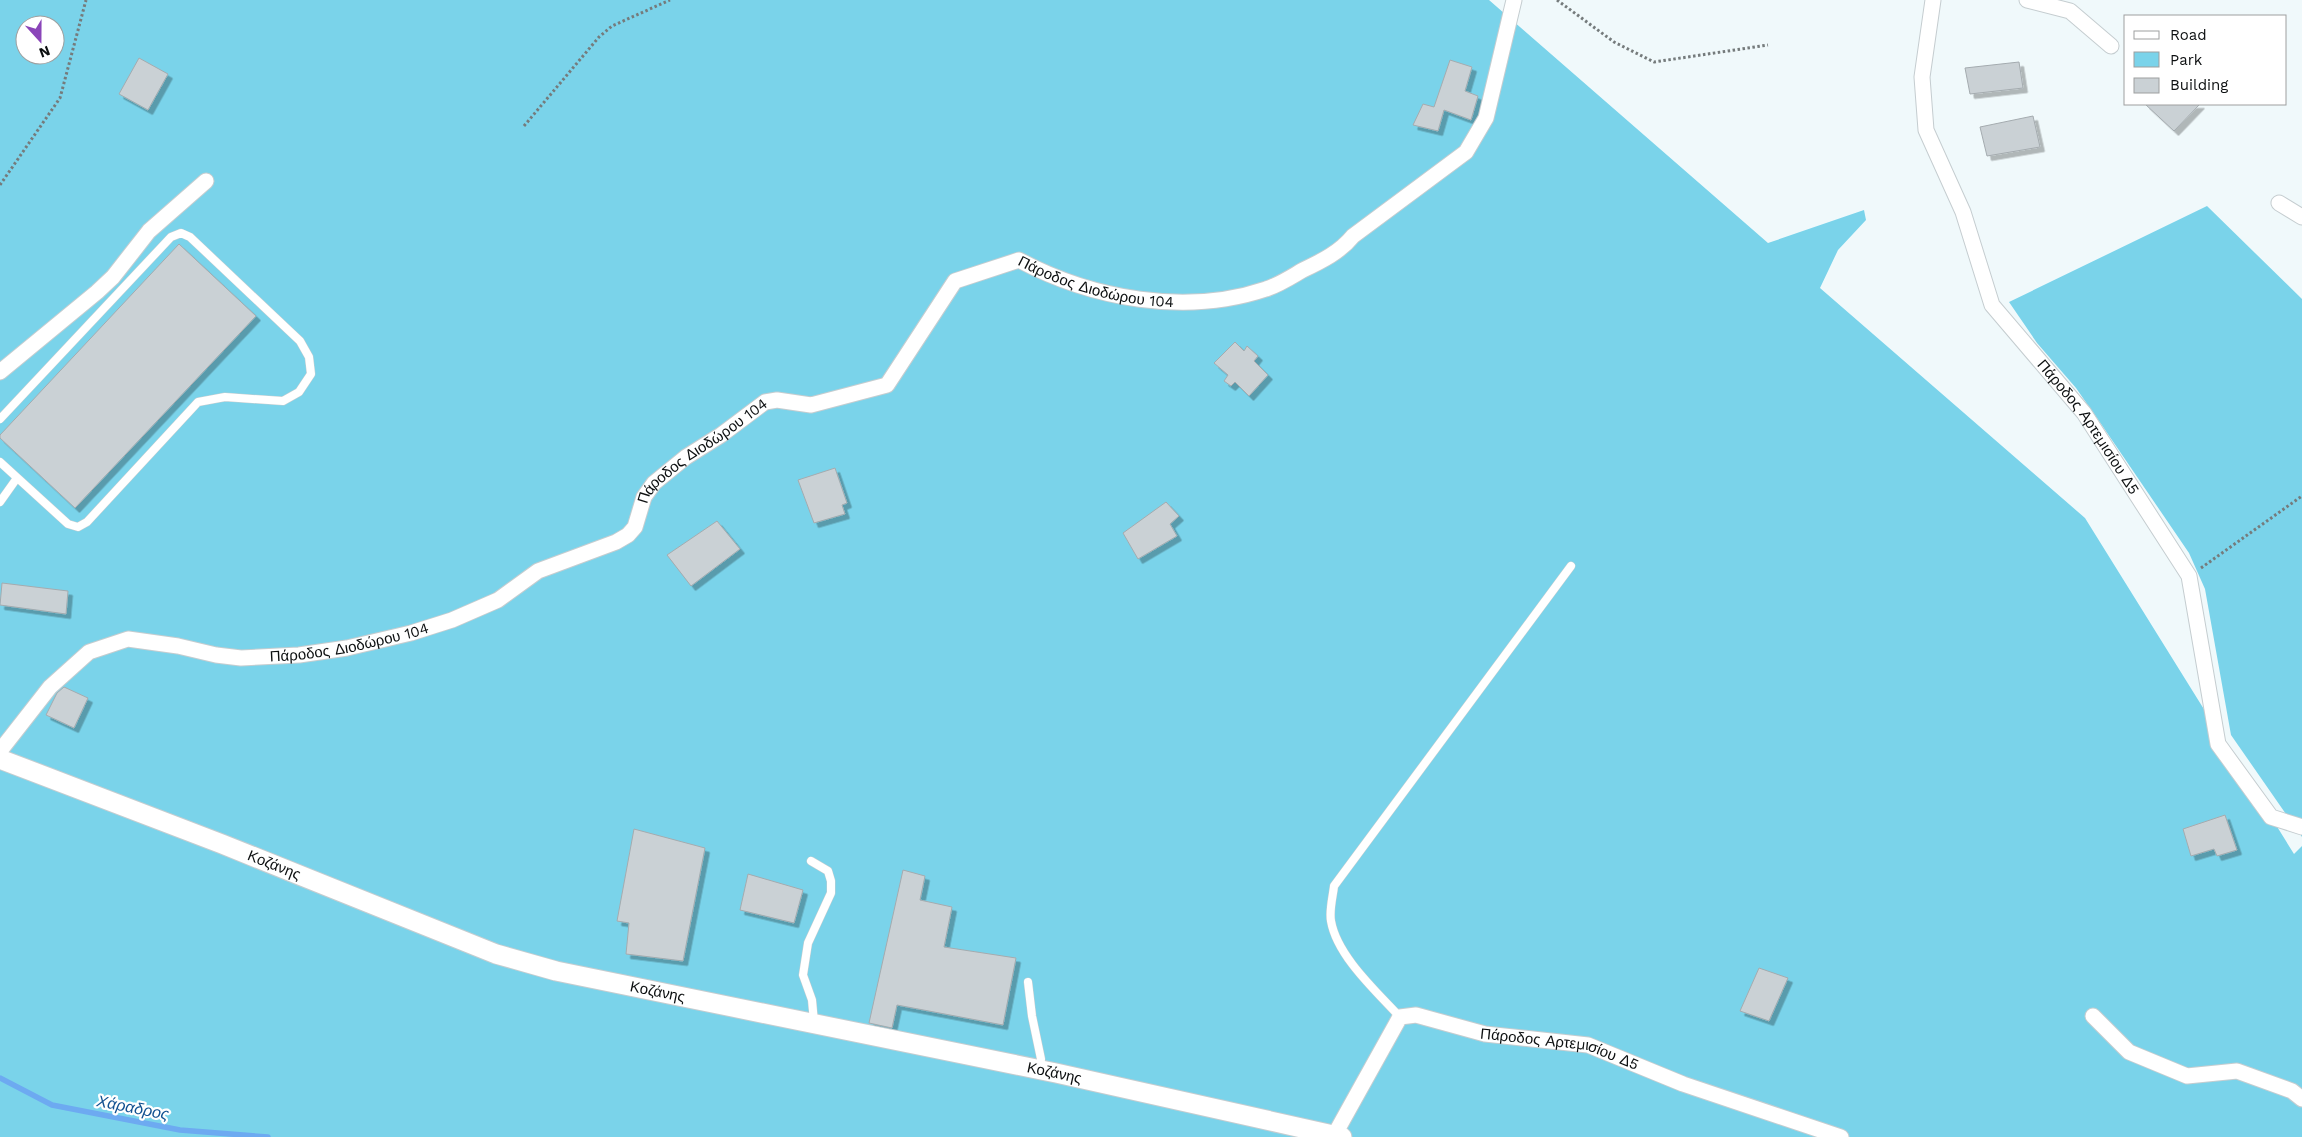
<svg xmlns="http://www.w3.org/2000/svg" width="2302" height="1137" font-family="'Work Sans',sans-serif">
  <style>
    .green { fill: #7ad3ea; fill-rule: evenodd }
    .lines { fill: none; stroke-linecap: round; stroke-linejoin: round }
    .stream { stroke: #6daaf1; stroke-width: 5.5 }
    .building { fill: #cad1d5; stroke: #a4abaf; filter: url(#shadow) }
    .service-casing { stroke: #c5cdd0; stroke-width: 9 }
    .minor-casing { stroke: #c5cdd0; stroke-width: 17 }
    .tertiary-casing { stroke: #c5cdd0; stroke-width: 21 }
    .path { stroke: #757b7c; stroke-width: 3; stroke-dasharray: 2.5 2.5; stroke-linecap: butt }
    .service { stroke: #fff; stroke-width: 8 }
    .minor { stroke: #fff; stroke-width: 15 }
    .tertiary { stroke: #fff; stroke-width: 19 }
    .labels { text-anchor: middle; stroke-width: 4.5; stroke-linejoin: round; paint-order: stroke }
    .street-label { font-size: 15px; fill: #0c0f10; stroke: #fff }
    .water-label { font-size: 16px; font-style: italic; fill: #125191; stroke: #fff }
  </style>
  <defs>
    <filter id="shadow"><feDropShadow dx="4.5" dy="4.5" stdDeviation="0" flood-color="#0004"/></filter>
  </defs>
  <rect width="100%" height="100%" fill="#f0f9fb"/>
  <path class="green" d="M0 0H1489L1768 243 1864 210 1866 220 1838 250 1820 288 2085 518 2294 854 2302 846V1137H0ZM25 25H55V55H25Z
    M2207 206 2302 299V837L2231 735 2205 589 2189 553 2099 421 2076 388 2037 343 2009 302Z"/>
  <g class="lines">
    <path class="stream" d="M0 1078 52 1105 180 1130 268 1137"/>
  </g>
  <path class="building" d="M139 58 168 74 148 110 119 94Z
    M1450 60 1472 67 1465 91 1478 96 1471 120 1444 110 1438 131 1413 125 1423 104 1434 107Z
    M2019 62 2023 88 1970 94 1965 68Z
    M2145 104H2200L2174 131Z
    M2033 116 2040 147 1987 156 1980 127Z
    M179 244 256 316 75 508 0 438V435Z
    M1235 342 1244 351 1247 346 1258 356 1254 361 1268 375 1249 396 1235 382 1231 386 1224 381 1228 375 1214 363Z
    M835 468 847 503 842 505 845 514 814 523 798 480Z
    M1166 502 1179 516 1170 524 1177 536 1138 559 1123 533Z
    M717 521 740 549 691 586 667 555Z
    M2 583 68 591 66 614 0 605Z
    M64 687 88 698 74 728 46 715 57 693Z
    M2225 815 2237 850 2217 856 2214 849 2191 856 2183 829Z
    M634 829 705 848 683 961 626 954 629 923 617 921Z
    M903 870 925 876 920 900 952 907 944 947 1016 958 1003 1025 897 1005 892 1028 869 1023Z
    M748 874 803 890 794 923 740 910Z
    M1759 968 1788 978 1769 1021 1740 1011Z"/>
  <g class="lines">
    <g class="service-casing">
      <path id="service" d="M0 419 171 237 181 233 190 237 300 341 309 357 311 374 299 392 283 401 225 397 198 402 87 522 78 527 68 524 0 462
        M0 502 17 478
        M811 861 828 871 831 881V893L808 943 803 975 812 1000 814 1022
        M1028 982 1032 1016 1041 1059 1040 1069
        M1400 1017C1376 991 1337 956 1331 921 1329 910 1333 896 1334 886L1571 566"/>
    </g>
    <g class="minor-casing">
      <g id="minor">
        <path id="s1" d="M1933 0 1922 77 1926 130 1963 212 1992 305 2084 413 2189 576 2218 744 2271 817 2302 827"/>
        <path d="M2027 0 2070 11 2111 46"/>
        <path d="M2279 203 2302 217"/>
        <path d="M0 372 97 292 113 277 149 231 206 181"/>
        <path id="s2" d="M0 751 50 687 89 652 128 639 178 646 216 655 241 658 299 655 347 648 411 633 452 620 498 600 538 571 616 542 628 535 635 527 644 497 654 483 686 457 721 435 765 402 777 400 811 405 887 385 955 281 1019 260C1092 299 1186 316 1266 289 1279 285 1291 277 1303 270 1322 261 1340 252 1353 236L1466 152 1486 118 1514 0"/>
        <path d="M2093 1016 2129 1052 2187 1076 2237 1071 2292 1091 2302 1099"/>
        <path id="s3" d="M1335 1134 1400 1017 1416 1015 1485 1034 1588 1045 1683 1084 1841 1137"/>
      </g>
    </g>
    <g class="tertiary-casing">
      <g id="tertiary">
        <path id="s4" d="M0 759 222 844 496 954 556 971 1056 1073 1342 1137"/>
      </g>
    </g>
    <path class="path" d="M1557 0 1614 42 1654 62 1768 45
      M524 126 599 37 612 26 670 0
      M0 185 60 98 86 0
      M2201 568 2302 496"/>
    <use href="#service" class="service"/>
    <use href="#minor" class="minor"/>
    <use href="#tertiary" class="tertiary"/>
  </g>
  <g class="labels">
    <g class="street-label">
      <text dy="5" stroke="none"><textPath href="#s2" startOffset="1296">Πάροδος Διοδώρου 104</textPath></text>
      <text dy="5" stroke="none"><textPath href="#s1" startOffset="474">Πάροδος Αρτεμισίου Δ5</textPath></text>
      <text dy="5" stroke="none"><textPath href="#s2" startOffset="818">Πάροδος Διοδώρου 104</textPath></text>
      <text dy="5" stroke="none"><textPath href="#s2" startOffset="399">Πάροδος Διοδώρου 104</textPath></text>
      <text dy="5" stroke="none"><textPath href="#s4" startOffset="294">Κοζάνης</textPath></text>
      <text dy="5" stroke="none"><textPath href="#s4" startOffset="699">Κοζάνης</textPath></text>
      <text dy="5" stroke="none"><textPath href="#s3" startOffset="298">Πάροδος Αρτεμισίου Δ5</textPath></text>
      <text dy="5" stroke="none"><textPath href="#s4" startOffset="1104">Κοζάνης</textPath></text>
    </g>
    <g class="water-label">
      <text transform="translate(133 1107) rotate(11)" y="6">Χάραδρος</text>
    </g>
  </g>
  <rect x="2124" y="15" width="162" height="90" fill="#ffffff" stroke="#9e9f9f"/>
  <rect x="2134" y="31" width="25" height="8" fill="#ffffff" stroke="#9e9f9f"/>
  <text x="2170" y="40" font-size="15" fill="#0c0f10">Road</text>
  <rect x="2134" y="52" width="25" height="15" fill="#7ad3ea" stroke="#9e9f9f"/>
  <text x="2170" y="65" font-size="15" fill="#0c0f10">Park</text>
  <rect x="2134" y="78" width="25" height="15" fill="#cad1d5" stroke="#9e9f9f"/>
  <text x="2170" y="90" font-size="15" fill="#0c0f10">Building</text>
  <g transform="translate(40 40) rotate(159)"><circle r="24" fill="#ffffff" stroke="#9e9f9f"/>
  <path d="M0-4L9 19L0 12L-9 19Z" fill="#8a45b9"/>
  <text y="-8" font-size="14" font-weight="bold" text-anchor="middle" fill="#0c0f10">N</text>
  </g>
</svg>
